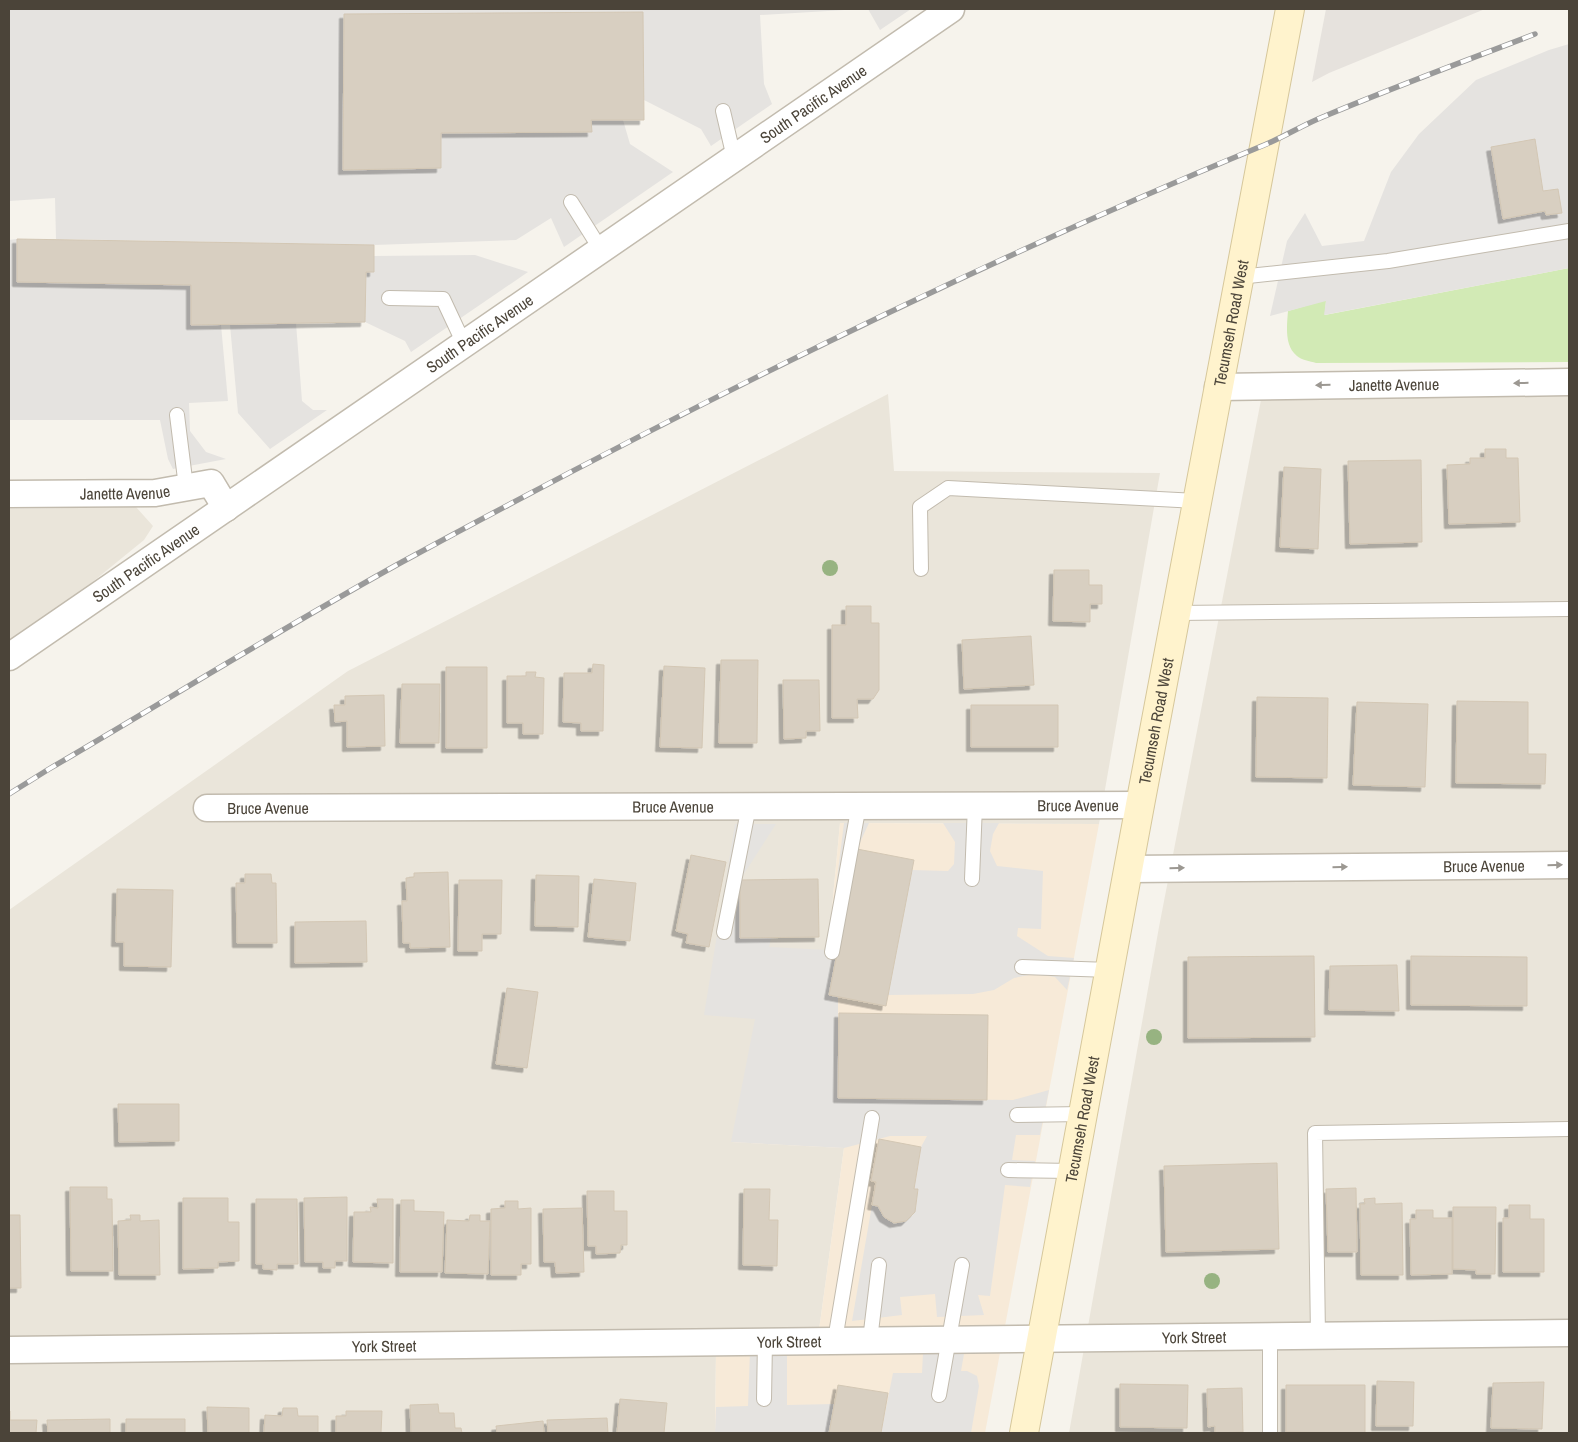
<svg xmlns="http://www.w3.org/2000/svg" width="1578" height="1442" font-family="'Archivo Narrow',sans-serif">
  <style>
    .residential { fill: #eae5da }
    .commercial { fill: #f7ead8 }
    .industrial { fill: #e6e2dd }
    .green { fill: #d2eab5 }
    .parking { fill: #e5e3e0 }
    .building { fill: #d8cfc1; stroke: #d3c7b4; filter: url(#shadow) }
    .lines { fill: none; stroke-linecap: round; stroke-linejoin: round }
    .lane-casing { stroke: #c2bbae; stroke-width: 16 }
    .street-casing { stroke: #c2bbae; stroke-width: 29 }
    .secondary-casing { stroke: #d6c79b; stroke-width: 30 }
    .lane { stroke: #fff; stroke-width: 14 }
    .street { stroke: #fff; stroke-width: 26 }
    .secondary { stroke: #fff3cd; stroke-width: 28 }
    .rail-casing { stroke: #9a9a9a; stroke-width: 5.5 }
    .rail { stroke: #fff; stroke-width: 4; stroke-dasharray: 11; stroke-linecap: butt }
    .tree { fill: #97b381 }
    .oneway { fill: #9c9892 }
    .labels { text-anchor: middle; stroke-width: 4.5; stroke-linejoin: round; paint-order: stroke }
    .street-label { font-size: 16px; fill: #4b4439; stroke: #fff }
  </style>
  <defs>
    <filter id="shadow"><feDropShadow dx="-4.5" dy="4.5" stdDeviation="0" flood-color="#0004"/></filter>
  </defs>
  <rect width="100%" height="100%" fill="#f6f3ec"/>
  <path class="residential" d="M888 394 894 471 1160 473 1099 824 840 823 828 950 731 1142 844 1148 816 1352 716 1351 715 1433H9V910L348 671Z
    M1569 396V1433H1069L1159 927 1261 400Z
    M136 507 153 526 144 540 9 650V509Z"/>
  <path class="commercial" d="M840 823 1099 824 985 1433H715L716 1351 816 1352 844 1148 731 1142 828 950Z"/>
  <path class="industrial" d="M1326 9H1485L1329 73 1312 82Z"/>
  <path class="green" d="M1569 268V362L1316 363C1310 361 1301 360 1297 356 1284 346 1287 325 1288 311L1326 300 1325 315Z"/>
  <path class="parking" d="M9 9H861L760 15 764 84 772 104 711 146 701 129 644 100 643 12 344 14 343 170 441 168V133L591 132V120H623L630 144 673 172 564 247 551 218 516 240 374 245 56 239 55 198 9 201Z
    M868 9H911L880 30Z
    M1569 44V268L1324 315 1326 301 1270 316 1287 241 1305 213 1322 246 1364 241 1391 172 1419 134 1476 80 1549 50Z
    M17 239V282L191 285V325H221L228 401 189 403 190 431 206 452 226 459 173 469 168 459 160 420H9V240Z
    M475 255 528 272 411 352 405 341 365 322 366 272H374V256Z
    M296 323 302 401 313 410H327L270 449 238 413 230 325Z
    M844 823H869L857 849 829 995 838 997V1098L1013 1100 1049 1090 1040 1135H1016L1012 1160 1035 1161 1030 1187 1005 1185 990 1296 978 1295 984 1315 937 1317 935 1294 900 1297 902 1315 852 1321 872 1205 878 1206 884 1217 894 1223 906 1221 914 1212 918 1190 914 1189 921 1147 927 1136H890L844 1148 731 1142 755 1019 704 1015 735 824H776L740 880V938H771L769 947 828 950Z
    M943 823H999L993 834 990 851 997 866 1043 871 1041 929 1018 928 1017 936 1048 956 1074 958 1067 990 1055 977 1034 974 1014 978 994 990 973 994 888 995 912 870 948 871 954 864 955 842Z
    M750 1351 787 1352V1405L834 1404 829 1433H715L716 1407 748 1406Z
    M923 1353 964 1354 961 1371H967L977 1376 979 1386 971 1433H881L893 1373H922Z"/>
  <path class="building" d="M643 12 644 120H591L592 132 441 133V168L343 170 344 14Z
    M1535 139 1543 191 1558 189 1562 213 1546 215 1545 211 1503 219 1491 147Z
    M17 239 374 245V272H366L365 322 191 325V285L17 282Z
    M1485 449H1506V458H1518L1520 522 1449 524 1447 465 1470 464V458H1485Z
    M1421 460 1422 542 1350 544 1348 461Z
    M1284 467 1321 469 1318 549 1280 547Z
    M1054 570H1089V585H1102V604H1090V622L1053 621Z
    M846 606H871V623H879V690L873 699H857L858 718H832V625H846Z
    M1031 636 1034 685 964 689 962 640Z
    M721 660H758L757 743H719Z
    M593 664 604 665 603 731H581V723L563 722 564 673H592Z
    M664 666 705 668 702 748 660 747Z
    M446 667H487V748H446Z
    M526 672H536L535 677 544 678 543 734H523V723H507V676H526Z
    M783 680H819L820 731H806V738L784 739Z
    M402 684H440L439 743H400Z
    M384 695 385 746 347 747V721L335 722 334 705H345V696Z
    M1257 697 1328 698 1327 778 1256 777Z
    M1457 701 1528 702V754H1546L1545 784 1456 783Z
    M1357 702 1428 704 1425 787 1353 785Z
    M971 705H1058V747H971Z
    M857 849 914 860 886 1006 829 995Z
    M691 855 726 862 709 947 686 943 688 934 676 931Z
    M448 872 450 947 410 948V943H403L402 901H407L406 878 414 877V873Z
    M245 874H271L272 883H276L277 943H237L236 883H245Z
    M536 875 579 876 578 927 535 926Z
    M594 879 636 883 630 941 588 937Z
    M818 879 819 937 740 938V880Z
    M459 880H502L501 934H482V951H458Z
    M117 889 173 890 171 967 124 966V942H116Z
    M366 921 367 962 295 963V922Z
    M1314 956 1315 1037 1188 1038V957Z
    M1411 956 1527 957V1006L1411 1005Z
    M1397 965 1399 1011 1329 1010 1330 966Z
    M507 988 538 992 527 1068 496 1064Z
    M839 1013 988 1015 987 1100 838 1098Z
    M118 1104H179V1141L119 1142Z
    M879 1139 921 1147 914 1189H918L915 1212 906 1221 894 1223 884 1217 878 1206 872 1205 876 1182 871 1181Z
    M1277 1163 1279 1249 1166 1252 1164 1166Z
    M70 1187H107V1199H112L113 1271H71Z
    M1356 1188 1357 1252H1328L1326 1189Z
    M744 1189H770L769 1220H778L777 1266 743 1265Z
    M587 1191H614V1211H627V1245H621L620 1253 596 1254V1246H588Z
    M347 1197V1261H335V1268H323V1262H305L304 1198Z
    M183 1198H228V1222H239V1261L218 1262V1268L183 1269Z
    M1375 1198V1204L1402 1203 1403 1275H1361L1360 1204H1365L1364 1199Z
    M256 1199H297L298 1264H277V1270L263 1269V1264H256Z
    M377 1199H393V1263L353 1262 354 1212H371L370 1207 378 1208Z
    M401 1200H414V1211L444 1212 442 1272H400Z
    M505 1201H518V1209L531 1208V1264H521V1275H491V1209L505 1208Z
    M1509 1205H1530V1219H1544V1272H1503V1218H1509Z
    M1453 1207H1496L1495 1274H1476V1270L1453 1269Z
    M582 1208 584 1272 556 1273 555 1262H544L543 1209Z
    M1416 1210H1433V1218H1452V1274L1411 1275 1410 1219H1416Z
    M9 1215H20L21 1288H9Z
    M130 1215H140V1221L159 1220 160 1275H119L118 1221 131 1220Z
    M470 1215H480V1221H490L488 1274 445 1273 447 1220 469 1221Z
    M1377 1381 1414 1382 1413 1426H1376Z
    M1544 1382 1542 1429 1491 1428 1493 1383Z
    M1120 1384 1188 1385 1187 1428 1120 1427Z
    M838 1385 888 1393 881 1433H829Z
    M1286 1385H1365V1433L1286 1432Z
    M1242 1388 1243 1432 1215 1433V1426L1208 1427 1207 1389Z
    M620 1399 667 1403 664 1433H617Z
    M438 1404 439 1413H454L455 1428H461L462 1433H411L410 1405Z
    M207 1407 249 1408V1433H208Z
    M283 1408H297L298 1416H318V1433H264L265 1415 282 1416Z
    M9 1411H10V1420H37L36 1433H9Z
    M346 1411H382L381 1433H336V1416H346Z
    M607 1418 608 1433H548L547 1420Z
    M110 1419V1433H48L47 1420Z
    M126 1419H185V1433H126Z
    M543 1421 544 1433H497L496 1426Z"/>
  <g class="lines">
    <g class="lane-casing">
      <path id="lane" d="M723 111 734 158
        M571 202 601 250
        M1239 277 1388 261 1569 231
        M389 298 443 299 464 344
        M177 415 186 487
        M921 569 920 507 948 488 1197 501
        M1176 613 1569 609
        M972 879 975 805
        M724 932 749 806
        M832 952 859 805
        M1022 967 1110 970
        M1017 1115 1083 1114
        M1008 1170 1072 1171
        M1318 1336 1315 1133 1569 1129
        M835 1340 872 1118
        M870 1340 879 1265
        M939 1395 962 1265
        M764 1399 765 1341
        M1270 1433V1336"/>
    </g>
    <g class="street-casing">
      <g id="street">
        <path id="s1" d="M1218 387 1569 382"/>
        <path id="s2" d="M9 494 155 493 211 483 226 508"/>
        <path id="s3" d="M9 657 951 9"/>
        <path id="s4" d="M207 808 1140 805"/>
        <path id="s5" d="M1129 869 1569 865"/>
        <path id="s6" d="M9 1350 1569 1333"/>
      </g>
    </g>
    <g class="secondary-casing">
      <g id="secondary">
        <path id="s7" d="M1024 1433 1140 805 1290 9"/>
      </g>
    </g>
    <use href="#lane" class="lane"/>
    <use href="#street" class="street"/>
    <use href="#secondary" class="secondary"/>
    <g class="rail-casing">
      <path id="rail" d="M9 794 49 769C167 700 282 628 402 562 680 411 964 269 1257 148 1281 139 1302 125 1325 116 1394 87 1465 61 1535 34"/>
    </g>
    <use href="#rail" class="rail"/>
  </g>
  <g class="tree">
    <circle cx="830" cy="568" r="8"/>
    <circle cx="1154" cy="1037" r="8"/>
    <circle cx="1212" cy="1281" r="8"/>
  </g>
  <defs><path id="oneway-solid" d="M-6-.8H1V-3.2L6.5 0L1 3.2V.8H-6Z" transform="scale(1.25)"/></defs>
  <g class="oneway">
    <use href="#oneway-solid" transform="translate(1521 383) rotate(179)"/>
    <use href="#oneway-solid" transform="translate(1323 385) rotate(179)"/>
    <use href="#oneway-solid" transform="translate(1555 865) rotate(-1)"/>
    <use href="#oneway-solid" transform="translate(1340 867) rotate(-1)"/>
    <use href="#oneway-solid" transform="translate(1177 868) rotate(-1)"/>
  </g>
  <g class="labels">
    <g class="street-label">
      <text dy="6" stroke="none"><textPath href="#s3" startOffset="976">South Pacific Avenue</textPath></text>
      <text dy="6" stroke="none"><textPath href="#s7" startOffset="1129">Tecumseh Road West</textPath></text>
      <text dy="6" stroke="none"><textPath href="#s3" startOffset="571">South Pacific Avenue</textPath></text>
      <text dy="6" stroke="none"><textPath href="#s1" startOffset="176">Janette Avenue</textPath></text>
      <text dy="6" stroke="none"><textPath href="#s2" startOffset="116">Janette Avenue</textPath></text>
      <text dy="6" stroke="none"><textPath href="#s3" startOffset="166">South Pacific Avenue</textPath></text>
      <text dy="6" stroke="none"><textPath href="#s7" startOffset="724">Tecumseh Road West</textPath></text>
      <text dy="6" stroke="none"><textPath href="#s4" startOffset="871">Bruce Avenue</textPath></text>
      <text dy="6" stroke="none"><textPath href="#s4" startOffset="466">Bruce Avenue</textPath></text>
      <text dy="6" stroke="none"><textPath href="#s4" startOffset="61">Bruce Avenue</textPath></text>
      <text dy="6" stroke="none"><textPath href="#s5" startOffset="355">Bruce Avenue</textPath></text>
      <text dy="6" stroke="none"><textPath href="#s7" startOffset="319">Tecumseh Road West</textPath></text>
      <text dy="6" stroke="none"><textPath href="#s6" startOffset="1185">York Street</textPath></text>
      <text dy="6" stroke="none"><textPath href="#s6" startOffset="780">York Street</textPath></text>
      <text dy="6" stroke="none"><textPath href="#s6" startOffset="375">York Street</textPath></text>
    </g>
  </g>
  <rect width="1578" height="1442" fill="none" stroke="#4b4439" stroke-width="20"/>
</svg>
